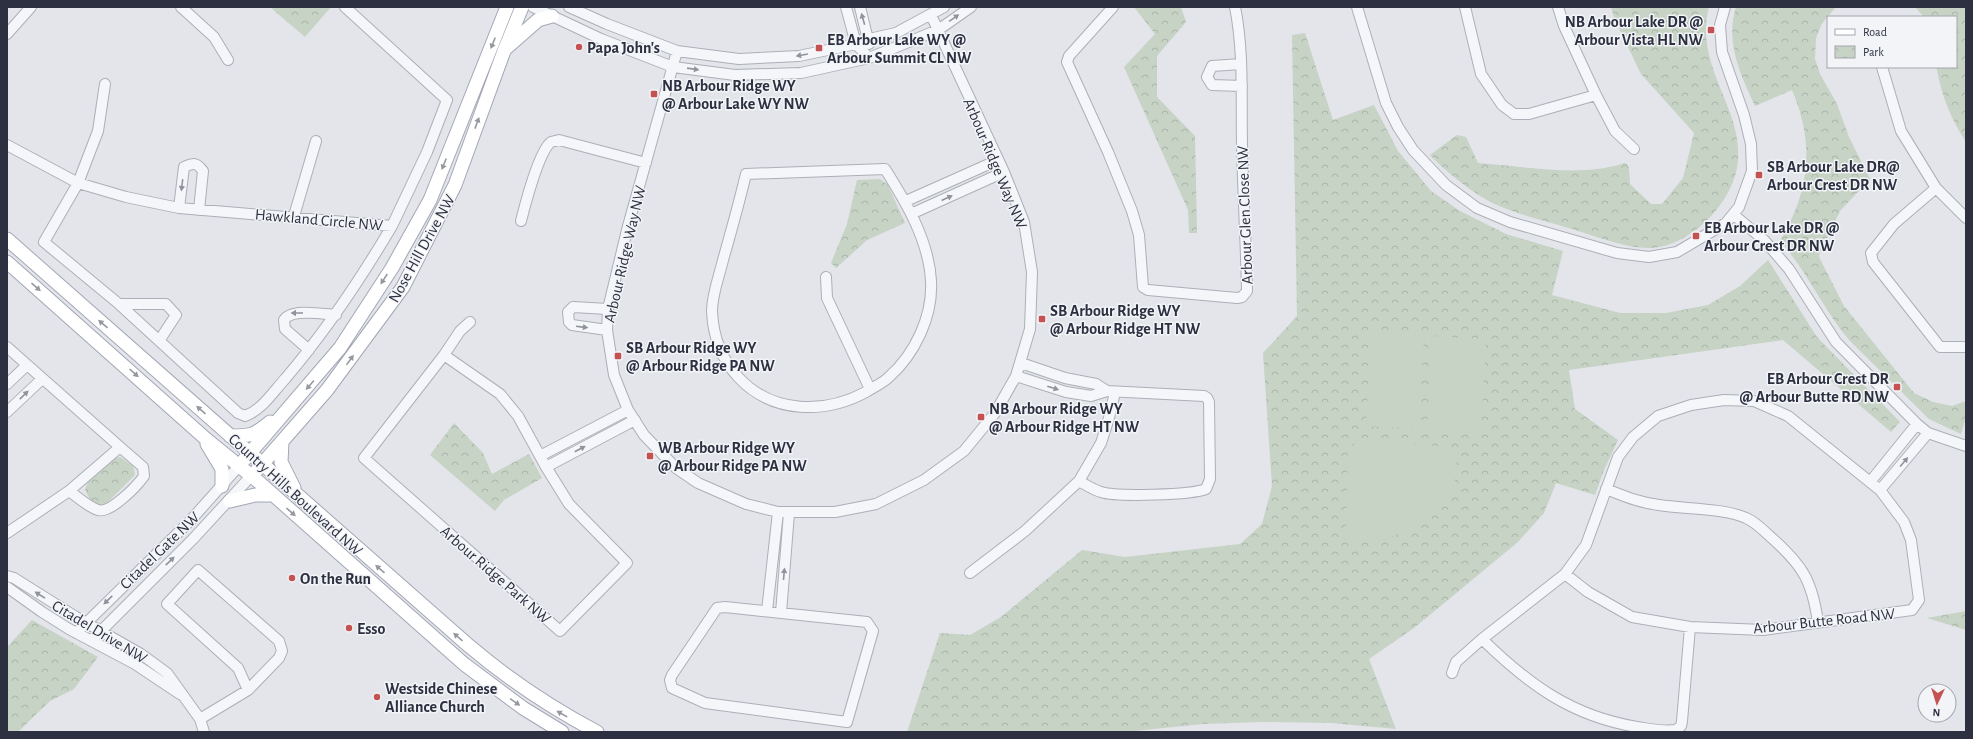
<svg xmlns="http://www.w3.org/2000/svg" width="1973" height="739" font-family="'Alegreya Sans',sans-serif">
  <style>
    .park { fill: url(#park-crowns) }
    .pitch { fill: #c6d3c5 }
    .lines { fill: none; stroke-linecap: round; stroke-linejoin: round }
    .minor-casing { stroke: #acafb7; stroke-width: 12 }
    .major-casing { stroke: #a3a7b5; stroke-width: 15 }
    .minor { stroke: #f5f6f9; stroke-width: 10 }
    .major { stroke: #fff; stroke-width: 13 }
    .oneway { fill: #90939d }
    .oneway2 { fill: #9698a0 }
    .poi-dot { fill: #c55252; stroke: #f3f4f7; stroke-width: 1.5 }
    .labels { text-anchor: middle; stroke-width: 3; stroke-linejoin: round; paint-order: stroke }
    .poi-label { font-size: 16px; font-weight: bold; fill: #2c3041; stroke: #f3f4f7; text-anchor: start }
    .street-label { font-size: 16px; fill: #2c3041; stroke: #f3f4f7 }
  </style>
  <defs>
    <pattern id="park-crowns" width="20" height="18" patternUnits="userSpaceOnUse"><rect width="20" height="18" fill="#c6d3c5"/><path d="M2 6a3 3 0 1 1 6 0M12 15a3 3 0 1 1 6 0" fill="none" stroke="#aab5aa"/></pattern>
  </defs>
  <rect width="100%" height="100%" fill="#e3e5ea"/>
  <path class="park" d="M270 7H331L305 37Z
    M1134 7H1181L1186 22 1157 56V97L1195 136 1197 233H1189L1188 210 1124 67 1155 34Z
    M1611 7H1709C1693 69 1747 111 1737 168 1730 205 1691 245 1652 248 1626 249 1599 237 1575 230 1550 222 1522 216 1497 205 1476 196 1446 172 1430 155L1457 135 1466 137 1478 163C1521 166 1584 178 1624 163L1627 164 1629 168 1630 184 1651 204H1662L1683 178 1694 133 1641 74 1614 18Z
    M1736 7H1836L1822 23 1816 38 1815 59 1820 74 1837 104 1849 137 1870 179 1840 211 1819 255 1820 259 1844 306 1914 393 1933 402 1952 406 1966 401V417L1961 434 1929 419 1849 340C1823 309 1807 271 1780 241 1810 191 1815 144 1792 90L1755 106C1740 74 1725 42 1736 7Z
    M1915 7H1966V142C1951 119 1942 97 1937 70V67H1956V17H1924Z
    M1305 33 1333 120 1374 105 1398 151 1431 191 1460 211 1506 234 1563 251 1552 295 1620 313H1666L1708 305 1740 286 1768 260 1817 337 1900 422 1891 432 1783 340 1569 370 1575 409 1618 440 1604 470 1595 495 1556 483 1544 513 1518 542 1414 628 1369 659 1396 729 1332 723 1262 722 1203 724 1124 732H907L940 633 970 635 1001 617 1082 550 1125 557 1240 544 1262 524 1272 486 1263 353 1297 316 1292 35Z
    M880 179 888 185 905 223 867 240 836 268 831 263 847 224 857 180Z
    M454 423 483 453 492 474 529 454 542 478 504 500 495 511 430 455Z
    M120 457 133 466 135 475 106 504 101 506 92 503 85 490 88 482 116 458Z
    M1966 611V630L1927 618Z
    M32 620 98 657 74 689 50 701 18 732H7V647Z"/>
  <path class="pitch" d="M1371 333 1424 336 1419 429 1366 426Z
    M1432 336 1486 339 1481 433 1427 430Z
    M1361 439 1458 448 1454 487 1425 520 1391 537 1346 542 1348 449Z"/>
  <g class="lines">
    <g class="minor-casing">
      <path id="minor" d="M181 7 214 37 228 60
        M533 7 601 39 673 67 735 75 801 73 869 58 938 30 971 7
        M569 7 607 24 677 51 739 59 799 56 856 44 869 39 896 33 944 7
        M846 7 856 44 869 58
        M860 7 869 44
        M1113 7 1069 56 1067 62 1108 152 1132 211 1139 235 1143 287 1148 290 1237 298 1242 297 1247 291C1246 242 1243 193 1242 144 1241 98 1244 52 1235 7
        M1357 7 1386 103 1398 127 1413 150 1446 185 1477 208 1510 222 1617 253 1649 257 1677 252 1726 223 1739 207 1752 171 1751 144 1744 115 1722 52 1720 25 1725 7
        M1465 7 1481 74 1502 105 1514 114H1529L1596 95
        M1558 7 1564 26 1596 95 1615 131 1634 149
        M7 34 31 7
        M677 51 628 226 608 309 607 330 614 375 628 410 644 435 676 468 698 483 746 504 778 512H835L876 504 924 480 964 451 995 413 1016 376 1030 329 1032 272 1024 222 1004 172 931 15
        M1241 64 1212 66 1207 77 1212 85 1242 86
        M1882 67 1901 131 1936 188
        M105 84 98 131 78 183 44 242 119 304 238 413 245 416C262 410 273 392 285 379 326 331 360 280 392 226
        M7 145 78 183 126 197 179 208 392 226 427 152 447 100 345 7
        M885 169C906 202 929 241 931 281 933 316 915 354 889 377 883 383 874 387 866 392 825 414 773 414 739 378 722 360 713 336 712 311 712 294 719 277 723 260 731 232 739 203 746 174Z
        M906 201 998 160
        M179 208 184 167C194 163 196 162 203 171L199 210
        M911 214 1004 172
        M1734 215 1764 240 1789 269 1836 342 1917 424 1928 433 1966 446
        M294 216 316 141
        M1966 218 1936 188 1894 224 1871 253 1873 262 1940 347H1966
        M521 221C525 205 539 151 551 142L559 140 646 163
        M826 277 827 298 870 389
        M119 304H166L176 315 159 341
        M607 330 572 325 569 322 568 312 573 307 608 309
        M7 347 120 447 69 491 7 533
        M309 350 285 329 284 320C291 308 323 314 336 315
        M444 355 500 394 518 416 546 467 569 504 627 563 560 631 364 458Z
        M444 355 460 331 470 322
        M1021 363 1065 378 1096 384 1107 391
        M1016 376 1066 392 1091 396 1107 391 1204 396 1207 398 1209 402 1210 479 1206 489C1192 495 1116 497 1101 492 1094 490 1086 485 1079 481
        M7 384 27 365
        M1724 400 1754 401 1788 416 1880 490 1904 522 1911 540 1919 600 1912 610 1763 630 1690 627 1632 617 1588 592 1565 574 1586 545 1618 457 1633 437 1658 416 1691 405Z
        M7 412 42 379
        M540 456 628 410
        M546 467 635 420
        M1870 482 1917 424
        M1606 489C1624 496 1640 503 1659 505 1684 509 1724 508 1746 518 1756 522 1765 532 1773 539 1803 566 1812 581 1818 622
        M1880 490 1928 433
        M69 491C78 497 88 507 98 510 110 514 137 486 144 476L143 467 120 447
        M970 573 1025 531 1079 481 1101 443 1109 418 1115 392
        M1565 574 1482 639C1528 684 1571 716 1637 727 1650 729 1663 732 1676 730L1681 726 1682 721 1690 627
        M7 576 14 578 76 617 141 654 167 673 200 719 204 732
        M7 587 42 612 69 629 135 664 180 694
        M725 607 867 622 873 631 847 722 705 703 672 688 670 680 672 675 717 608Z
        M767 611 778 512
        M781 613 789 513
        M76 633 190 521 239 466
        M91 641 193 539 251 476
        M1452 673 1456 662 1482 639
        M200 719 248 690 279 658 282 651 279 641 198 570 167 604 238 668 248 690"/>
    </g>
    <g class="major-casing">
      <path id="major" d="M505 49 538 20 552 16
        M7 239 468 645C508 679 550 707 597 732
        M7 262 206 439 260 483 464 664 523 708 562 732
        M230 436C251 436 253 436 270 422
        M282 442 281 462 294 488
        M207 444 222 469V486
        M244 460 340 348 392 268 430 200 507 7
        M257 470 327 390 403 287 455 185 504 51 522 7
        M230 501 255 495H272"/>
    </g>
    <use href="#minor" class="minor"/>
    <use href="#major" class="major"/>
  </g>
  <defs><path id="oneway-solid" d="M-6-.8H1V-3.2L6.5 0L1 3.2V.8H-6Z"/></defs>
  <g class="oneway">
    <use href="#oneway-solid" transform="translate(954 18) rotate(-35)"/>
    <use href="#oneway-solid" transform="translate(863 19) rotate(-106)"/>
    <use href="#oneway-solid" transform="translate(802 55) rotate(170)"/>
    <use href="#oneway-solid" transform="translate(693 69) rotate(8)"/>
    <use href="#oneway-solid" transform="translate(182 185) rotate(97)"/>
    <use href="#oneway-solid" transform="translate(947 198) rotate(-25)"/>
    <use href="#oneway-solid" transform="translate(297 313) rotate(180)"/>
    <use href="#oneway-solid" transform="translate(582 327) rotate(7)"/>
    <use href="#oneway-solid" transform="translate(1053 388) rotate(18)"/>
    <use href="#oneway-solid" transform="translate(24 395) rotate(-44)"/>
    <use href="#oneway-solid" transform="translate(580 449) rotate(-28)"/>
    <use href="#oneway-solid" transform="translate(1904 462) rotate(-50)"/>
    <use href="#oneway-solid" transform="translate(170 561) rotate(-44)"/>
    <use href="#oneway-solid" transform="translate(784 574) rotate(-85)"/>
    <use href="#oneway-solid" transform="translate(40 595) rotate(-148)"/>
    <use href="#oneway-solid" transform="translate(108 600) rotate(136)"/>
  </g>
  <g class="oneway2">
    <use href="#oneway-solid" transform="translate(493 43) rotate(112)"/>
    <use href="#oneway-solid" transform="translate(477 123) rotate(-70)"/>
    <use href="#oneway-solid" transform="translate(444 164) rotate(112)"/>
    <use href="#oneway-solid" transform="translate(384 279) rotate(123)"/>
    <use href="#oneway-solid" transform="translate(36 287) rotate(41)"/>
    <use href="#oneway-solid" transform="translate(103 324) rotate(-139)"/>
    <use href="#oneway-solid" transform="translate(350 360) rotate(-54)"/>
    <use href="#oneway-solid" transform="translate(134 373) rotate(42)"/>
    <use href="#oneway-solid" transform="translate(310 385) rotate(131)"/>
    <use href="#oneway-solid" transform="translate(201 410) rotate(-139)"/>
    <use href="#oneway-solid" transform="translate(291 512) rotate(41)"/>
    <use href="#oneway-solid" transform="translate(380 569) rotate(-139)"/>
    <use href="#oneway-solid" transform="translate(458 637) rotate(-139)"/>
    <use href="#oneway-solid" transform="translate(515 702) rotate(35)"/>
    <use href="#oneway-solid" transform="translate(562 714) rotate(-151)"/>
  </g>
  <g class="poi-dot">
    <rect x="1707" y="26" width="8" height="8" rx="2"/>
    <circle cx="579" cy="47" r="4"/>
    <rect x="815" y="44" width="8" height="8" rx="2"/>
    <rect x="650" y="90" width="8" height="8" rx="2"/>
    <rect x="1755" y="171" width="8" height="8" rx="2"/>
    <rect x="1692" y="232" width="8" height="8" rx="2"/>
    <rect x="1038" y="315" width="8" height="8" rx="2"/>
    <rect x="614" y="352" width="8" height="8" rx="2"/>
    <rect x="1893" y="383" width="8" height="8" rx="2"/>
    <rect x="977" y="413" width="8" height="8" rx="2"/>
    <rect x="646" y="452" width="8" height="8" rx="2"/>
    <circle cx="292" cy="578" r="4"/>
    <circle cx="349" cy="628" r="4"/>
    <circle cx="377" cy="697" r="4"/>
  </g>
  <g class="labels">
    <g class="poi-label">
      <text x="1703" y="27" text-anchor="end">NB Arbour Lake DR @<tspan x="1703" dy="18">Arbour Vista HL NW</tspan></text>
      <text x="827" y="45">EB Arbour Lake WY @<tspan x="827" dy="18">Arbour Summit CL NW</tspan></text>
      <text x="587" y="53">Papa John's</text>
      <text x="662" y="91">NB Arbour Ridge WY<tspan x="662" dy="18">@ Arbour Lake WY NW</tspan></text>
      <text x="1767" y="172">SB Arbour Lake DR@<tspan x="1767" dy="18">Arbour Crest DR NW</tspan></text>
      <text x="1704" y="233">EB Arbour Lake DR @<tspan x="1704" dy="18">Arbour Crest DR NW</tspan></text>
      <text x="1050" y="316">SB Arbour Ridge WY<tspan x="1050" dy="18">@ Arbour Ridge HT NW</tspan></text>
      <text x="626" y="353">SB Arbour Ridge WY<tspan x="626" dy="18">@ Arbour Ridge PA NW</tspan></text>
      <text x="1889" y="384" text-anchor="end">EB Arbour Crest DR<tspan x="1889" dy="18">@ Arbour Butte RD NW</tspan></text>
      <text x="989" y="414">NB Arbour Ridge WY<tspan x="989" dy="18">@ Arbour Ridge HT NW</tspan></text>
      <text x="658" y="453">WB Arbour Ridge WY<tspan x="658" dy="18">@ Arbour Ridge PA NW</tspan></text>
      <text x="300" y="584">On the Run</text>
      <text x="357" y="634">Esso</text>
      <text x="385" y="694">Westside Chinese<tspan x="385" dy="18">Alliance Church</tspan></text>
    </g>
    <g class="street-label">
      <text transform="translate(996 163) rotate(67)" y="6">Arbour Ridge Way NW</text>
      <text transform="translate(1244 215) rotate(-92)" y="6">Arbour Glen Close NW</text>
      <text transform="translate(319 219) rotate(5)" y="6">Hawkland Circle NW</text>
      <text transform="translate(421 248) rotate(-61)" y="6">Nose Hill Drive NW</text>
      <text transform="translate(624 254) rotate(-77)" y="6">Arbour Ridge Way NW</text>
      <text transform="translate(296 494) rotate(42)" y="6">Country Hills Boulevard NW</text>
      <text transform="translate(159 550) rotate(-44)" y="6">Citadel Gate NW</text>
      <text transform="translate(496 574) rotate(41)" y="6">Arbour Ridge Park NW</text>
      <text transform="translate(1824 620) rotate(-6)" y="6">Arbour Butte Road NW</text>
      <text transform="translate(100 631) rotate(31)" y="6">Citadel Drive NW</text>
    </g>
  </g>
  <rect width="1973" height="739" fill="none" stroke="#2c3041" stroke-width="16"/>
  <rect x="1827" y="16" width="130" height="52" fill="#f3f4f7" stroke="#a3a6ae"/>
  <rect x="1835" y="29" width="20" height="6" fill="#ffffff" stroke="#a3a6ae"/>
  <text x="1863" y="36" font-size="12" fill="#2c3041">Road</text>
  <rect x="1835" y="46" width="20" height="12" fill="url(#park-crowns)" stroke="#a3a6ae"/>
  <text x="1863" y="56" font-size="12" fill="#2c3041">Park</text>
  <g transform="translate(1937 703) rotate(184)"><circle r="19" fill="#f3f4f7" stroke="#a3a6ae"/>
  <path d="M0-3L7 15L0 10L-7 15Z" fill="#c55252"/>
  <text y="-6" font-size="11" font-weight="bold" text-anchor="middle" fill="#2c3041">N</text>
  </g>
</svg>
